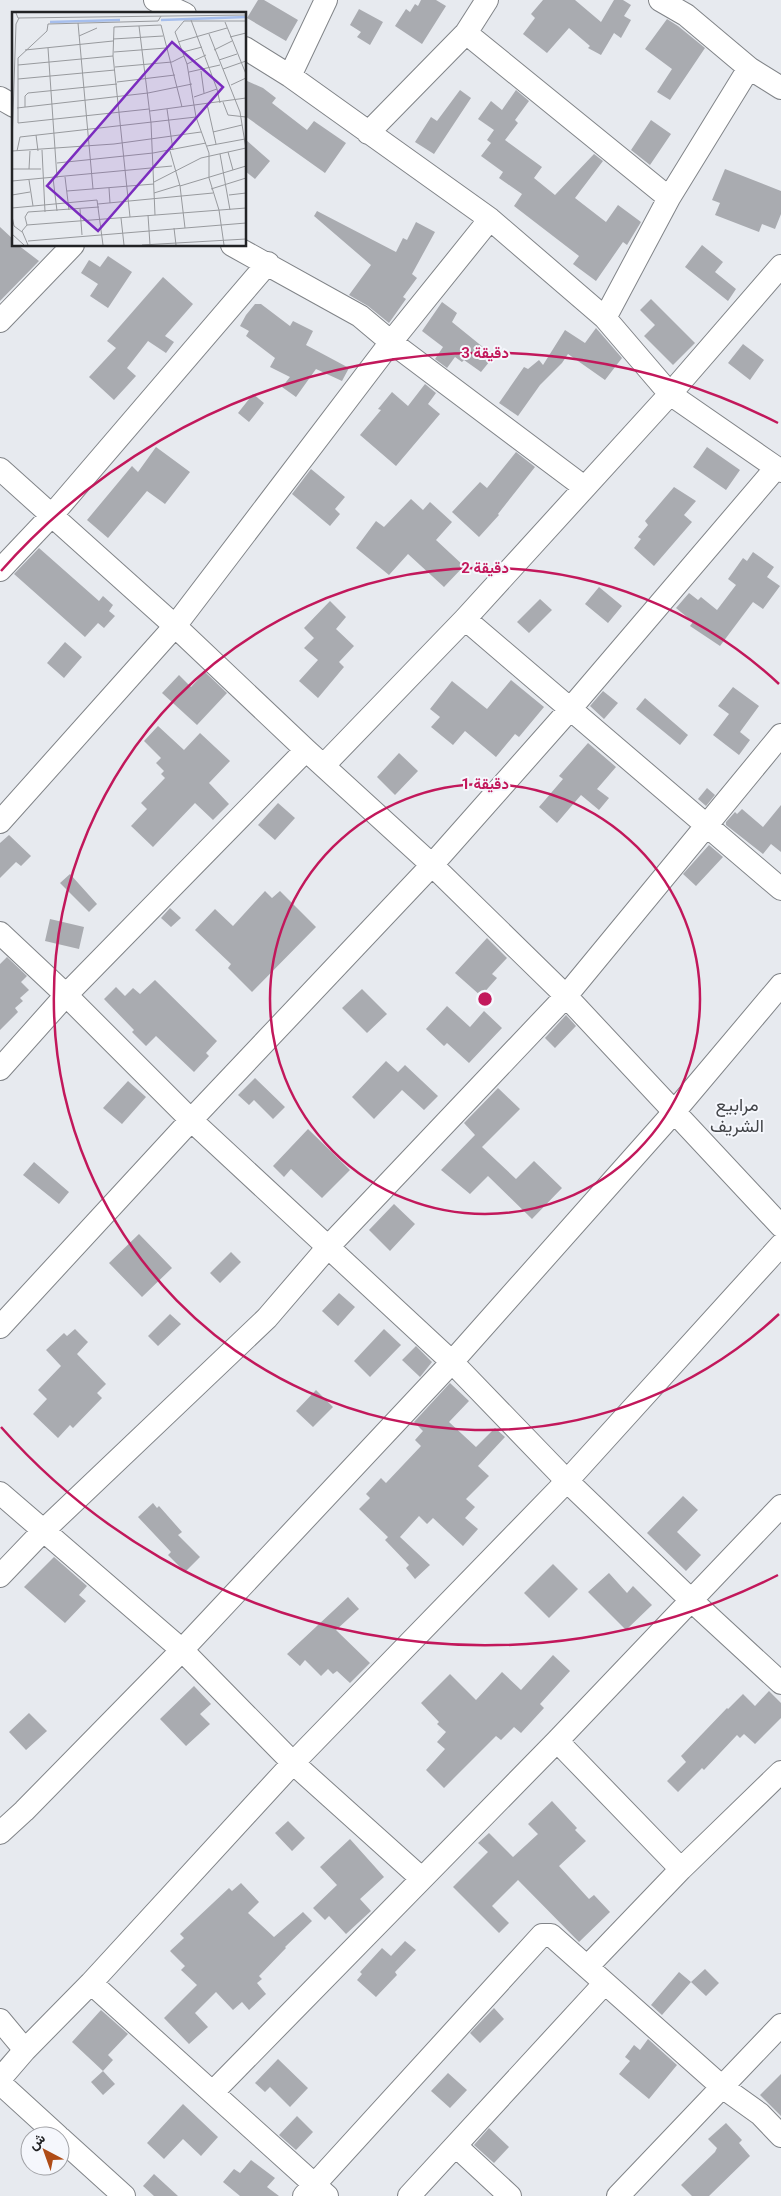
<svg xmlns="http://www.w3.org/2000/svg" width="781" height="2196" font-family="Roboto,Vazirmatn,sans-serif">
  <style>
    .building { fill: #a9abb0 }
    .lines { fill: none; stroke-linecap: round; stroke-linejoin: round }
    .minor-casing { stroke: #818488; stroke-width: 24 }
    .minor { stroke: #fff; stroke-width: 22 }
    .ring { fill: none; stroke: #c2185b; stroke-width: 2.5 }
    .labels { text-anchor: middle; stroke-width: 4; stroke-linejoin: round; paint-order: stroke }
    .neighbourhood-label { font-size: 18px; fill: #424448; stroke: #f5f7fc }
    .inset-river { fill: none; stroke: #a6beec; stroke-width: 2.5 }
    .inset-road { fill: none; stroke: #989a9e; stroke-width: 1 }
    .view { fill: #7b2cbf; fill-opacity: 0.15; stroke: #7b2cbf; stroke-width: 2.5 }
    .inset-edge { fill: none; stroke: #222325; stroke-width: 2.5 }
    .centre { fill: #c2185b; stroke: #f5f7fc; stroke-width: 2.5 }
    .ring-label { font-size: 15px; text-anchor: middle; font-weight: bold; fill: #c2185b; stroke: #f5f7fc; stroke-width: 4; stroke-linejoin: round; paint-order: stroke }
  </style>
  <rect width="100%" height="100%" fill="#e7eaef"/>
  <path class="building" d="M258 0H264L298 20 286 41 247 18Z
    M421 0H436L446 6 422 44 395 26 406 9 410 12 415 4 418 6Z
    M543 0H575L601 22 614 0H623L631 5 624 16 631 20 621 38 614 33 601 55 588 48 590 46 569 28 547 53 523 34 535 18 531 14Z
    M359 9 383 22 370 45 357 37 361 32 350 25Z
    M667 19 678 26 705 48 670 100 657 92 672 69 645 49Z
    M245 80 263 88 276 98 272 103 307 130 314 121 346 143 325 173 245 116Z
    M460 90 471 98 434 154 415 142 431 117 437 121Z
    M516 90 529 101 515 120 518 123 505 140 542 167 534 178 555 195 594 154 603 161 575 198 606 222 618 205 641 222 627 245 623 242 596 281 573 264 579 256 514 206 522 194 499 178 503 172 481 156 491 143 487 140 494 130 478 119 491 101 502 110Z
    M651 120 671 134 650 165 631 150Z
    M245 139 270 161 255 179 245 171Z
    M725 169 781 191V214L775 229 762 224 759 232 715 215 720 203 712 200Z
    M317 211 396 252 403 238 407 240 416 222 435 232 412 274 417 278 403 297 406 299 389 323 368 306 349 295 371 265 314 216Z
    M0 227 14 240V245H18L39 261 0 301Z
    M702 245 723 262 715 272 736 289 728 301 685 267Z
    M108 256 132 272 108 308 90 296 98 284 81 273 89 260 100 267Z
    M163 277 193 304 165 336 174 342 166 353 148 341 127 368 136 376 114 400 89 377 116 348 107 341Z
    M651 299 695 343 673 365 644 336 655 325 640 310Z
    M442 302 457 313 452 322 494 356 481 372 464 360 462 362 455 357 447 368 435 359 443 347 422 331Z
    M255 304H261L290 326 293 321 313 331 306 345 349 368 342 381 316 369 296 397 282 387 290 377 270 367 275 358 246 336 249 331 240 326 246 315Z
    M596 328 622 358 605 380 568 354 562 363 540 385 518 416 499 403 524 367 528 369 539 360 543 365 565 330 585 343Z
    M743 344 764 360 750 380 728 363Z
    M425 384 436 393 428 404 440 414 396 466 360 435 381 410 378 409 392 392 408 406Z
    M253 394 264 403 249 422 238 413Z
    M156 447 190 472 165 504 147 491 108 538 87 520 132 466 138 472Z
    M707 447 740 470 726 490 693 467Z
    M516 452 535 467 498 514 499 515 479 537 452 512 480 482 487 488Z
    M311 469 345 497 335 509 340 514 330 526 292 494Z
    M674 487 696 501 684 515 692 522 654 566 634 548 641 539 638 537 648 525 645 521Z
    M411 499 423 510 430 502 452 522 436 540 464 566 444 587 408 554 389 575 356 548 376 521 384 527Z
    M39 548 99 601 103 596 113 605 109 611 115 616 104 628 98 623 85 637 14 574Z
    M753 552 774 567 767 577 780 586 763 609 753 602 720 646 690 626 693 622 676 608 689 593 698 600 701 597 717 610 736 585 728 579 743 558 747 561Z
    M599 587 622 606 608 623 585 604Z
    M540 599 552 610 529 633 517 622Z
    M330 601 346 617 336 629 354 646 339 662 344 667 318 698 299 681 318 660 304 648 314 638 304 628Z
    M65 642 82 657 64 678 47 663Z
    M205 672 227 693 197 725 162 693 179 675 191 687Z
    M511 680 544 707 519 737 515 734 496 757 465 731 453 745 431 727 440 717 430 709 452 681 487 709Z
    M733 687 759 706 740 732 750 740 739 755 713 735 729 714 718 706Z
    M603 691 618 703 604 719 590 706Z
    M645 698 688 735 680 745 636 709Z
    M158 726 184 750 200 733 230 761 209 783 229 804 213 820 195 803 153 847 131 826 147 809 141 803 165 778 161 774 164 771 156 763 161 758 144 741Z
    M588 743 616 767 597 789 609 798 599 810 581 795 557 823 539 807 563 779 559 776Z
    M399 753 418 771 395 795 377 777Z
    M707 788 715 795 706 806 698 799Z
    M278 803 295 818 275 840 258 825Z
    M781 805V852L771 844 763 854 726 825V822L735 812 737 814 742 809 763 827Z
    M9 835 31 856 21 866 16 862 0 878V843Z
    M709 845 723 857 696 886 683 874Z
    M70 874 97 904 89 912 60 883Z
    M265 891 272 898 280 891 316 927 252 992 228 968 231 964 195 930 215 909 233 926Z
    M170 908 181 918 171 927 161 918Z
    M50 919 84 927 79 949 45 941Z
    M487 938 507 958 492 974 497 978 481 996 455 973Z
    M7 957 27 976 21 982 29 990 20 998 23 1001 15 1008 18 1012 0 1030V964Z
    M155 980 217 1041 206 1053 209 1056 194 1072 156 1036 146 1046 132 1032 134 1030 104 999 116 987 125 996 133 988 140 994Z
    M362 989 387 1014 367 1033 342 1008Z
    M447 1006 470 1027 484 1011 502 1028 469 1063 447 1043 444 1046 426 1029Z
    M566 1015 576 1026 555 1048 545 1038Z
    M386 1061 398 1072 405 1065 438 1096 424 1110 402 1090 374 1119 352 1097Z
    M255 1078 285 1107 273 1119 254 1100 249 1105 238 1095Z
    M128 1081 146 1097 122 1124 103 1108Z
    M498 1088 520 1109 482 1147 516 1179 534 1161 562 1188 532 1219 488 1176 470 1194 441 1170 475 1135 464 1123Z
    M308 1129 350 1170 322 1198 291 1169 284 1177 273 1166Z
    M34 1162 69 1192 59 1204 23 1175Z
    M394 1204 415 1224 390 1251 369 1230Z
    M139 1234 172 1268 142 1297 109 1263Z
    M231 1252 241 1262 220 1283 210 1273Z
    M339 1293 355 1307 338 1326 322 1311Z
    M170 1314 181 1324 158 1346 148 1336Z
    M75 1329 88 1342 77 1354 106 1384 97 1393 102 1398 73 1428 70 1425 58 1438 33 1414 47 1399 38 1390 61 1366 46 1350 64 1333 67 1336Z
    M384 1329 401 1345 370 1377 354 1361Z
    M416 1346 432 1362 420 1377 402 1360Z
    M450 1383 469 1401 449 1422 476 1447 495 1428 505 1437 478 1466 489 1476 466 1499 475 1507 465 1518 478 1529 463 1546 433 1518 427 1524 419 1516 400 1537 430 1565 415 1579 406 1568 409 1565 385 1540 388 1537 359 1509 370 1498 366 1494 381 1478 386 1483 421 1446 415 1440 423 1431 414 1422Z
    M316 1390 333 1407 313 1427 296 1411Z
    M683 1496 698 1510 677 1532 701 1555 686 1571 647 1533Z
    M153 1503 157 1508 159 1506 182 1532 178 1535 200 1557 185 1572 168 1555 171 1552 138 1517Z
    M54 1557 87 1586 79 1595 86 1601 65 1623 24 1587Z
    M553 1564 578 1589 549 1618 524 1593Z
    M609 1573 627 1593 633 1586 652 1605 626 1630 588 1592Z
    M348 1597 359 1609 336 1630 370 1663 350 1683 337 1671 333 1674 328 1669 321 1676 305 1660 300 1666 287 1654Z
    M553 1655 570 1671 540 1704 544 1708 521 1733 514 1727 501 1740 496 1736 444 1788 426 1770 445 1749 437 1742 446 1732 437 1724 439 1722 421 1703 450 1674 476 1700 502 1672 521 1690Z
    M194 1686 211 1704 200 1714 210 1724 186 1746 160 1719Z
    M769 1691 781 1703V1718L755 1744 744 1734 740 1738 737 1735 704 1770 702 1768 678 1792 667 1781 686 1762 681 1756 727 1708 728 1709 743 1694 755 1706Z
    M29 1713 47 1731 26 1750 9 1732Z
    M552 1801 577 1828 575 1830 586 1841 559 1866 589 1899 594 1895 610 1912 579 1942 518 1880 492 1906 509 1923 499 1933 453 1887 488 1852 478 1843 489 1833 513 1857 538 1834 528 1824Z
    M288 1821 305 1838 292 1851 275 1833Z
    M350 1839 384 1877 360 1899 371 1911 346 1934 329 1916 325 1920 313 1908 337 1885 320 1867Z
    M241 1883 259 1902 248 1913 274 1937 303 1912 312 1921 285 1947 286 1948 259 1976 262 1979 257 1983 266 1994 249 2010 242 2002 233 2010 216 1992 195 2013 208 2027 189 2044 164 2018 197 1985 181 1970 185 1966 170 1951 184 1938 180 1934 229 1888 232 1891Z
    M405 1941 416 1950 395 1972 397 1975 376 1997 357 1980 362 1974 360 1972 382 1948 391 1956Z
    M705 1969 719 1983 706 1996 691 1982Z
    M679 1972 691 1982 662 2015 651 2005Z
    M494 2008 504 2019 480 2043 470 2033Z
    M101 2010 128 2034 108 2055 113 2060 103 2071 72 2042Z
    M648 2039 677 2065 649 2099 619 2074 630 2061 625 2057 634 2045 640 2050Z
    M278 2059 308 2088 290 2107 270 2087 265 2092 255 2083Z
    M103 2071 115 2084 103 2095 91 2082Z
    M448 2073 467 2090 450 2108 431 2091Z
    M781 2074V2116L760 2095Z
    M183 2104 218 2137 201 2156 183 2139 164 2159 147 2143Z
    M297 2116 313 2132 296 2150 279 2135Z
    M726 2123 742 2140 739 2143 750 2156 709 2196H692L681 2185 715 2152 717 2148 708 2139Z
    M489 2128 509 2147 494 2163 474 2145Z
    M251 2160 275 2178 267 2187 279 2196H240L223 2182 234 2169 240 2173Z
    M154 2174 178 2196H154L143 2186Z"/>
  <g class="lines">
    <g class="minor-casing">
      <path id="minor" d="M155 0 185 14
        M660 0 686 15 749 68
        M466 33 669 198
        M245 48 290 76 490 219 605 318 670 394 781 471
        M290 76 326 0
        M0 98 14 106
        M368 133 466 33 487 0
        M232 245 360 316 391 342 584 487
        M605 318 669 198 749 68 781 88
        M0 321 73 245
        M0 469 175 626 306 750 432 865 566 996 781 1226
        M0 570 52 515 268 263
        M465 619 781 889
        M324 765 465 619 670 394 781 266
        M0 822 175 626 391 342 490 219
        M0 933 66 995 191 1120 452 1362 567 1481 692 1601 781 1683
        M0 1069 66 995 306 750
        M0 1327 191 1120 432 865 571 708 776 468
        M0 1493 182 1650 293 1763 421 1878
        M0 1576 43 1531 267 1318 328 1247 566 996 781 735
        M557 1741 681 1869
        M0 1833 24 1811 182 1650 452 1362 674 1112 781 985
        M587 1967 681 1869 781 1772
        M91 1983 327 2196
        M0 2020 25 2050
        M0 2079 25 2050 91 1983 293 1763 567 1481 781 1245
        M0 2083 58 2136
        M213 2092 557 1741 781 1506
        M60 2138 124 2196
        M456 2146 510 2196
        M304 2196 542 1935H551L721 2086 760 2114 781 2136
        M409 2196 604 1984
        M618 2196 781 2025"/>
    </g>
    <use href="#minor" class="minor"/>
  </g>
  <g class="ring">
    <circle cx="485" cy="999" r="215"/>
    <path d="M779 1314A431 431 0 1 1 779 684"/>
    <path d="M778 1575A646 646 0 0 1 1 1427M1 571A646 646 0 0 1 778 423"/>
  </g>
  <g class="labels">
    <g class="neighbourhood-label">
      <text x="737" y="1111">مرابيع<tspan x="737" dy="21">الشريف</tspan></text>
    </g>
  </g>
  <g transform="translate(12 12)">
    <rect width="234" height="234" fill="#e7eaef"/>
    <path class="inset-river" d="M149 8 234 5M38 10 108 8"/>
    <path class="inset-road" d="M4 1 6 6 234 3M179 8 205 77M213 10 234 62M66 11 81 177M127 14 139 111 143 203M197 22 228 100 234 137M67 24 85 16M218 25 234 21M101 27 151 24M166 30 215 16M36 36 45 166M13 38 101 29M202 38 220 29M102 40 154 36M171 40 190 35M207 48 225 42M175 52 194 43M6 53 101 44M103 55 160 50 172 44M211 57 234 49M189 59 192 81M177 60 208 53M6 67 103 58M105 70 163 63M219 73 234 66M182 85 205 77 208 91M211 90 216 103 234 105M195 92 204 132M13 95V84L16 81 105 72M5 96 136 81 180 72M137 97 6 111V46L35 19 36 12 146 9 149 4M155 97 161 138M138 99 234 86M201 120 230 113M24 123 26 139M0 132 4 12 7 6M195 134 233 127M30 138 33 200M0 139 102 132 189 120M5 139 8 125 184 105M158 139 168 174 173 216M216 140 221 158M208 142 218 198M45 151 141 141 194 131M0 157H29M17 157 18 139M53 165 57 198M41 166 45 199M17 168 21 194M0 169 160 154M142 170 189 146 234 136M168 174 234 154M97 176 98 191M199 177 234 166M55 179 142 172M142 181 168 173M0 183 18 180M217 183 234 181M86 192 201 181M0 196 85 188 91 233M68 197 70 223M136 203 138 233M0 204 2 214 10 220M118 205 101 44 102 15 149 13 170 95M109 206 112 233M15 213 13 205 16 200 87 195M162 216 164 233M0 222 12 233M16 229 234 211M16 233 10 219 15 213 234 196M130 233 234 227M212 233 207 198 197 166V141L184 105 175 52 163 20 172 9H234"/>
    <path class="view" d="M160 30 211 75 86 219 35 174Z"/>
    <rect width="234" height="234" class="inset-edge"/>
  </g>
  <circle cx="485" cy="999" r="8" class="centre"/>
  <g class="ring-label">
    <text x="485" y="358">3 دقيقة</text>
    <text x="485" y="573">2 دقيقة</text>
    <text x="485" y="789">1 دقيقة</text>
  </g>
  <g transform="translate(45 2151) rotate(319)"><circle r="24" fill="#f5f7fc" stroke="#a1a2a6"/>
  <path d="M0-4L9 19L0 12L-9 19Z" fill="#af4c16"/>
  <text y="-8" font-size="14" font-weight="bold" text-anchor="middle" fill="#222325">ش</text>
  </g>
</svg>
